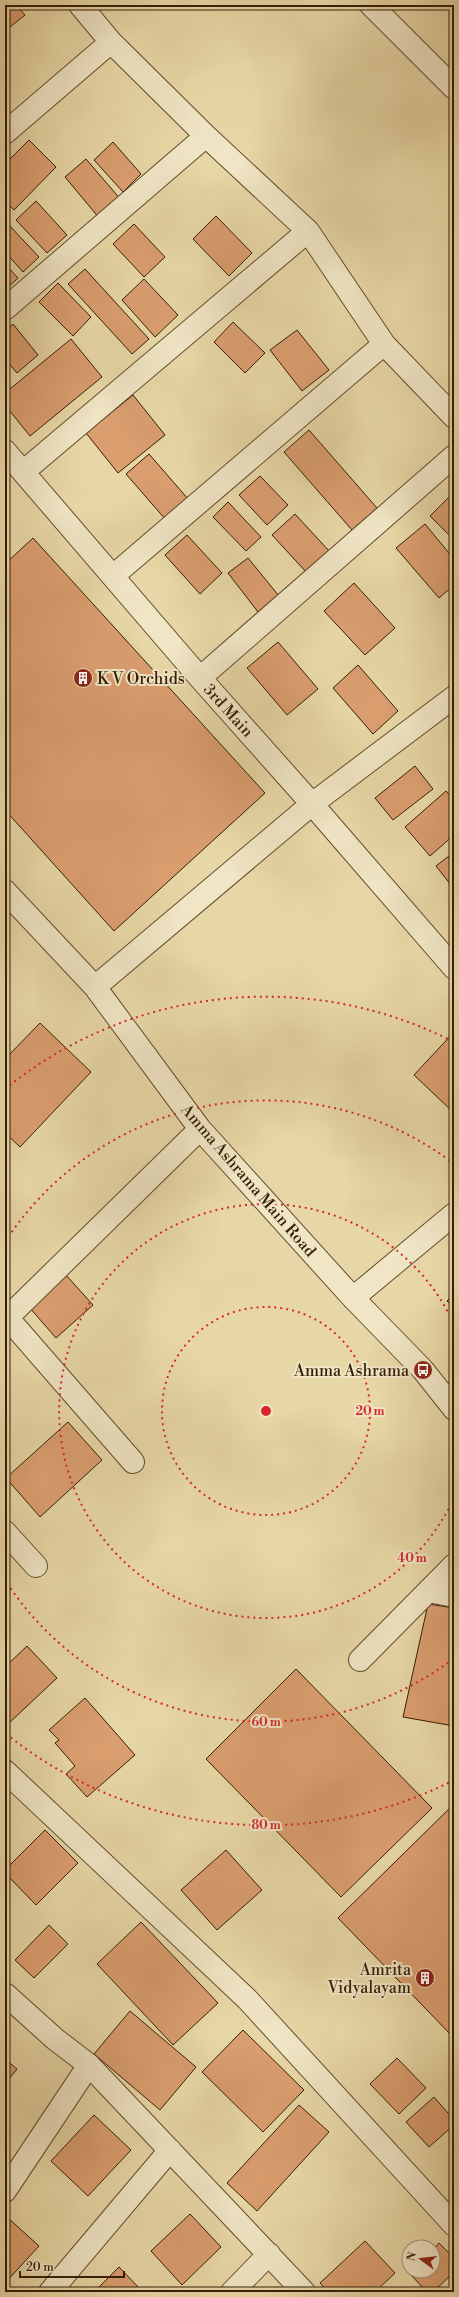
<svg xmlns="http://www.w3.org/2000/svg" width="459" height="2297" font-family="'Libre Bodoni',serif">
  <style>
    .building { fill: #da9e6f; stroke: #351e06 }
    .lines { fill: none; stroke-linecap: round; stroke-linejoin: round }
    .minor-casing { stroke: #624c2e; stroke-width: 24 }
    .minor { stroke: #f0e5c5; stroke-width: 22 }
    .ring { fill: none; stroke: #d62828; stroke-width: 2; stroke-dasharray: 2 4 }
    .labels { text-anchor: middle; stroke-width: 4; stroke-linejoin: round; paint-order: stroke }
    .poi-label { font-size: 16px; fill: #351e06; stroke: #f0e5c5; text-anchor: end }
    .street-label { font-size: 16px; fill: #351e06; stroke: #f0e5c5 }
    .centre { fill: #d62828; stroke: #f0e5c5; stroke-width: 2 }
    .ring-label { font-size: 12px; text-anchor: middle; font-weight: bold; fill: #d62828; stroke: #f0e5c5; stroke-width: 4; stroke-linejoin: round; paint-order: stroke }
  </style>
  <rect width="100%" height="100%" fill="#e8d7a6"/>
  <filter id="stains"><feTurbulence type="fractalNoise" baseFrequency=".005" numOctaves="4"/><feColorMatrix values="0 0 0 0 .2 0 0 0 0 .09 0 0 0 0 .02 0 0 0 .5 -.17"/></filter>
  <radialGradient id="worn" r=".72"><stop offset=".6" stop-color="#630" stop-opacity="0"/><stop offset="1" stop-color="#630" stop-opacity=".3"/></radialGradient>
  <path class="building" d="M5 5H16L25 15 5 31Z
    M29 140 56 167 14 210 5 201V164Z
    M113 142 141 174 123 192 94 160Z
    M86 159 122 201 100 219 65 177Z
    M36 201 67 235 47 253 16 220Z
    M216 216 252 253 229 276 193 239Z
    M8 224 39 257 23 272 5 252V226Z
    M134 224 165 257 144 277 113 244Z
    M5 264 18 278 5 290Z
    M85 269 149 339 132 354 68 284Z
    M144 279 178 315 155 337 122 300Z
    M58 283 91 317 73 336 39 302Z
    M233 322 265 353 245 373 214 342Z
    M13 324 38 355 17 373 5 359V331Z
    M297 330 329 370 302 391 270 350Z
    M71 339 102 377 30 436 5 405V393Z
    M133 395 165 435 118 473 86 433Z
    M309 430 377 508 352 530 284 452Z
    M149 454 189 500 166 520 126 474Z
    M260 476 288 505 267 525 239 495Z
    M454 492V540L430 516Z
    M228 502 261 537 246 551 213 517Z
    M295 514 331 553 308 574 272 535Z
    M425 524 454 559V585L439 598 396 548Z
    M187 535 222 573 200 594 165 555Z
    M33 538 265 793 114 931 5 810V564Z
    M248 558 279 596 258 612 228 573Z
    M354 583 395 628 365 655 324 611Z
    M278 642 318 689 287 715 247 668Z
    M358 665 398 711 373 734 333 688Z
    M415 766 433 789 393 820 375 798Z
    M446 791 454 800V835L430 856 405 827Z
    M454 852V889L436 866Z
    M40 1023 91 1072 20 1147 5 1133V1059Z
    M454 1032V1111L453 1112 414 1075Z
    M65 1274 93 1305 56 1338 29 1307Z
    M454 1294V1308L447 1301Z
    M68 1422 102 1460 40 1517 6 1478Z
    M428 1604 454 1608V1726L403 1717Z
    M27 1646 57 1678 8 1724 5 1721V1667Z
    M296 1669 432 1808 341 1897 206 1759Z
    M85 1698 135 1755 87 1797 66 1774 75 1766 55 1743 59 1740 49 1730Z
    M454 1804V2038L338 1918Z
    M45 1830 78 1863 36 1905 5 1873V1870Z
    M226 1850 262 1890 217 1930 181 1890Z
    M141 1922 218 2003 173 2045 97 1964Z
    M49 1925 68 1944 34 1978 15 1960Z
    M130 2011 196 2067 160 2110 94 2054Z
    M243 2030 304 2090 263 2132 202 2072Z
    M397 2058 426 2088 399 2114 370 2084Z
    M5 2059 17 2069 5 2084Z
    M434 2097 454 2120V2125L429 2147 406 2122Z
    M299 2105 329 2132 257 2211 227 2183Z
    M94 2115 131 2150 88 2196 51 2161Z
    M190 2214 221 2247 182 2285 151 2251Z
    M7 2217 39 2246 5 2283V2220Z
    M365 2241 395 2273 375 2292H328L320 2283Z
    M439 2243 454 2258V2272L433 2292H427L409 2273 412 2271H433V2250Z
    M119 2267 143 2292H94Z
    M454 2283V2292H445Z"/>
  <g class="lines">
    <g class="minor-casing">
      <path id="minor" d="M80 5 111 42 206 136 308 231 384 344 454 417
        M371 5 454 88
        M5 133 111 42
        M5 309 206 136
        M5 451 200 678 312 804 454 968
        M23 472 308 231
        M113 576 384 344
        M200 678 454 456
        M5 891 95 987 200 1129 353 1298 423 1370 454 1409
        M95 987 312 804 454 697
        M353 1298 454 1214
        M5 1315 133 1462
        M5 1320 200 1129
        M5 1532 36 1566
        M429 1591 454 1596
        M360 1660 454 1565
        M5 1771 247 1999 454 2225
        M5 1994 55 2039 89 2065 304 2292
        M5 2191 89 2065
        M50 2292 170 2150
        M232 2292 269 2254"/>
    </g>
    <use href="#minor" class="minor"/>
  </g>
  <g class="ring">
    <circle cx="266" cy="1411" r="104"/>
    <path d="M454 1498A207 207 0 1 1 454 1324"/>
    <path d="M453 1659A311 311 0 0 1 5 1580M5 1242A311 311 0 0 1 453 1163"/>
    <path d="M454 1780A414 414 0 0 1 5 1733M5 1089A414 414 0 0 1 454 1042"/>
  </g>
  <defs>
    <g id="building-disc" transform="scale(1)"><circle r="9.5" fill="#8f2418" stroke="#f0e5c5"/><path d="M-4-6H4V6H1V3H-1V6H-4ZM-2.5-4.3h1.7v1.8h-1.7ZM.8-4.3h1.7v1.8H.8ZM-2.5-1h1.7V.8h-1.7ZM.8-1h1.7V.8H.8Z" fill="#fff"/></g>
    <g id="bus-disc" transform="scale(1)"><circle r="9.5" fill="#8f2418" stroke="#f0e5c5"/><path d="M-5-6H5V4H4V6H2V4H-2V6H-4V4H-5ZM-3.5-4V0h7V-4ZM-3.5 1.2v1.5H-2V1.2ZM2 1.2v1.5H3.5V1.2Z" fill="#fff"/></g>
  </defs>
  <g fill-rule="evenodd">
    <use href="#building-disc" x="83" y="678"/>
    <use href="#bus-disc" x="423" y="1370"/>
    <use href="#building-disc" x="425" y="1978"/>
  </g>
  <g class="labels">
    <g class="poi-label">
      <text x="97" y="684" text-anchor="start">K V Orchids</text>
      <text x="409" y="1376">Amma Ashrama</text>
      <text x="411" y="1975">Amrita<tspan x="411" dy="18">Vidyalayam</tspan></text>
    </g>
    <g class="street-label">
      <text transform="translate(229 710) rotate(48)" y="6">3rd Main</text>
      <text transform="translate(249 1180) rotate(49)" y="6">Amma Ashrama Main Road</text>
    </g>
  </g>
  <circle cx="266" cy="1411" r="6" class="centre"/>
  <g class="ring-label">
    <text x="370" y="1415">20 m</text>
    <text x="412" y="1562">40 m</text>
    <text x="266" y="1726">60 m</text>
    <text x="266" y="1829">80 m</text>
  </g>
  <rect width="459" height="2297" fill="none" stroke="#e8d7a6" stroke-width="20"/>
  <rect x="6" y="6" width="447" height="2285" fill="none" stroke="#351e06" stroke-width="2"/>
  <rect x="10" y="10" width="439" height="2277" fill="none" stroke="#351e06"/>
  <g transform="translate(421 2259) rotate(285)"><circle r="19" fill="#f0e5c5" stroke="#a59579"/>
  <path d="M0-3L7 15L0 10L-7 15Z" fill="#8f2418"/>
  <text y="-6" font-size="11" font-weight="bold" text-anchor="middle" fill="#351e06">N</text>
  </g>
  <path d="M20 2271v6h104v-6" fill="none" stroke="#351e06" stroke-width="2"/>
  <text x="26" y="2271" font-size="12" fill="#351e06" stroke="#f0e5c5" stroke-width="3" paint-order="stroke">20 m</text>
  <rect width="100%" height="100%" filter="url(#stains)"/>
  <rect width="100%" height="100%" fill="url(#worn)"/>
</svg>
